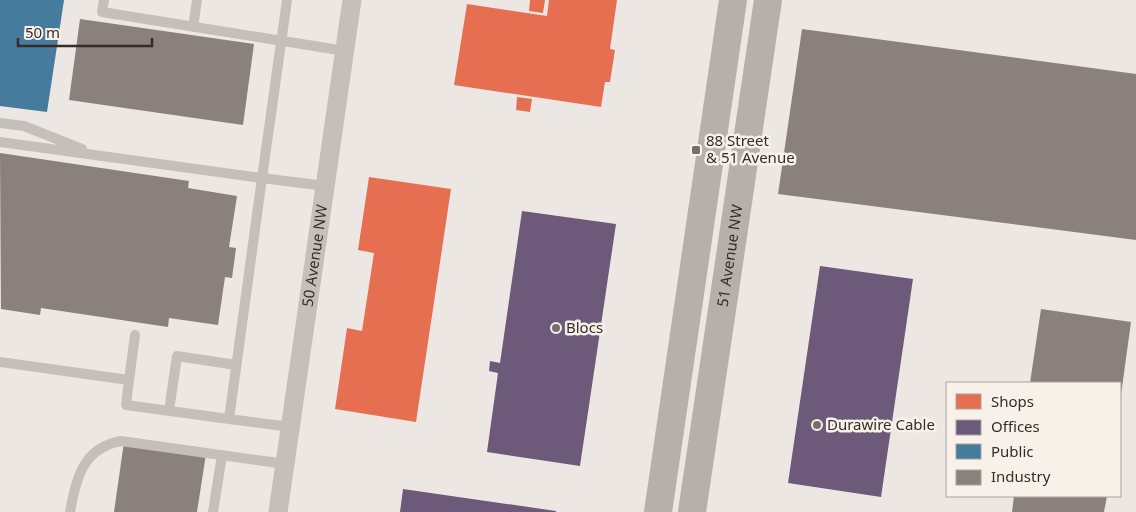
<svg xmlns="http://www.w3.org/2000/svg" width="1136" height="512" font-family="'Noto Sans',sans-serif">
  <style>
    .shops { fill: #e76f51 }
    .offices { fill: #6d597a }
    .public { fill: #457b9d }
    .industry { fill: #8a817c }
    .lines { fill: none; stroke-linecap: round; stroke-linejoin: round }
    .lane { stroke: #c5bfbb; stroke-width: 10 }
    .street { stroke: #c5bfbb; stroke-width: 19 }
    .secondary { stroke: #b6afab; stroke-width: 28 }
    .poi-dot { fill: #766e6a; stroke: #f8f1ea; stroke-width: 2 }
    .labels { text-anchor: middle; stroke-width: 5; stroke-linejoin: round; paint-order: stroke }
    .poi-label { font-size: 15px; fill: #362d29; stroke: #f8f1ea; text-anchor: start }
    .street-label { font-size: 15px; fill: #362d29; stroke: #f8f1ea }
  </style>
  <rect width="100%" height="100%" fill="#ece7e2"/>
  <path class="shops" d="M530 0H545L543 13 529 11Z
    M549 0H617L610 49 615 50 610 82H605L601 107 454 85 467 4 547 16Z
    M517 97 532 99 530 112 516 110Z
    M369 177 451 189 416 422 335 409 347 328 362 331 374 253 358 250Z"/>
  <path class="offices" d="M522 211 616 224 580 466 487 452 498 373 489 371 490 361 500 363Z
    M820 266 913 279 881 497 788 483Z
    M403 489 556 511V512H400Z"/>
  <path class="public" d="M0 0H64L47 112 0 106Z"/>
  <path class="industry" d="M80 19 254 44 243 125 69 100Z
    M802 29 1136 74V240L778 194Z
    M0 153 189 181 188 188 237 196 229 247 236 248 232 278 225 277 218 325 169 318 168 327 41 308 40 315 1 309Z
    M1041 309 1131 322 1121 395 1120 383H1030Z
    M124 442 206 454 197 512H114Z
    M1014 496H1107L1104 512H1012Z"/>
  <g class="lines">
    <path class="lane" d="M104 0 102 12 345 51
      M193 27 197 0
      M0 123 24 126 82 149
      M0 142 262 178 287 0
      M0 362 129 380 126 405 229 419
      M129 380 135 335
      M169 411 177 356 236 365
      M290 427 229 419 262 178 325 186
      M70 512C76 478 83 448 121 441L285 464
      M213 512 222 455"/>
    <path class="street" id="s1" d="M278 512 352 0"/>
    <g class="secondary">
      <path d="M658 512 733 0"/>
      <path id="s2" d="M692 512 768 0"/>
    </g>
  </g>
  <g class="poi-dot">
    <rect x="691" y="145" width="10" height="10" rx="2.5"/>
    <circle cx="556" cy="328" r="5"/>
    <circle cx="817" cy="425" r="5"/>
  </g>
  <g class="labels">
    <g class="poi-label">
      <text x="706" y="146">88 Street<tspan x="706" dy="17">&amp; 51 Avenue</tspan></text>
      <text x="566" y="333">Blocs</text>
      <text x="827" y="430">Durawire Cable</text>
    </g>
    <g class="street-label">
      <text dy="5" stroke="none"><textPath href="#s1" startOffset="259">50 Avenue NW</textPath></text>
      <text dy="5" stroke="none"><textPath href="#s2" startOffset="259">51 Avenue NW</textPath></text>
    </g>
  </g>
  <rect x="946" y="382" width="175" height="115" fill="#f8f1ea" stroke="#aaa39d"/>
  <rect x="956" y="394" width="25" height="15" fill="#e76f51" stroke="#aaa39d"/>
  <text x="991" y="407" font-size="15" fill="#362d29">Shops</text>
  <rect x="956" y="420" width="25" height="15" fill="#6d597a" stroke="#aaa39d"/>
  <text x="991" y="432" font-size="15" fill="#362d29">Offices</text>
  <rect x="956" y="444" width="25" height="15" fill="#457b9d" stroke="#aaa39d"/>
  <text x="991" y="457" font-size="15" fill="#362d29">Public</text>
  <rect x="956" y="470" width="25" height="15" fill="#8a817c" stroke="#aaa39d"/>
  <text x="991" y="482" font-size="15" fill="#362d29">Industry</text>
  <path d="M18 38v8h134v-8" fill="none" stroke="#362d29" stroke-width="2.5"/>
  <text x="25" y="38" font-size="15" fill="#362d29" stroke="#f8f1ea" stroke-width="4" paint-order="stroke">50 m</text>
</svg>
